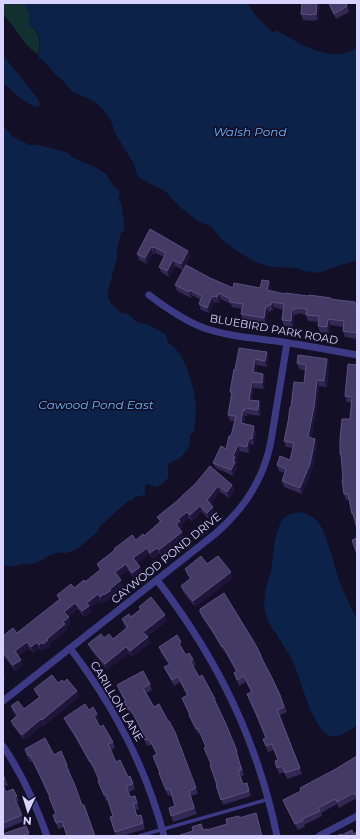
<svg xmlns="http://www.w3.org/2000/svg" width="360" height="839" font-family="Montserrat,sans-serif">
  <style>
    .green { fill: #12302f }
    .water { fill: #0c2248 }
    .lines { fill: none; stroke-linecap: round; stroke-linejoin: round }
    .service { stroke: #3d3a85; stroke-width: 3.5 }
    .minor { stroke: #3d3a85; stroke-width: 7 }
    .wall { fill: #312854 }
    .shaded-wall { fill: #1d163a }
    .building { fill: #433a66; stroke: #5a527e }
    .labels { text-anchor: middle; stroke-width: 3.5; stroke-linejoin: round; paint-order: stroke }
    .street-label { font-size: 11px; fill: #d9d4ff; stroke: #130f26 }
    .water-label { font-size: 12px; font-style: italic; fill: #62b6ff; stroke: #130f26 }
  </style>
  <rect width="100%" height="100%" fill="#130f26"/>
  <path class="green" d="M3 3H25C27 10 32 15 29 22L32 28 35 29C39 37 41 45 38 54 23 46 16 26 3 15Z"/>
  <path class="water" d="M25 3H247L257 17 273 33 277 30C296 43 337 66 357 47V260L335 267 318 273 304 271 297 268 274 267 265 265 255 262 237 251 223 241 211 226 201 223 181 208 165 191 143 180 138 176 136 172 134 164 115 133 111 121 102 108 93 101 83 96 74 93 61 79 56 75 45 62 39 58C37 54 39 53 40 48 40 43 39 32 35 29 33 27 31 27 29 26 29 22 30 19 30 16 29 11 26 7 25 3Z
    M3 55 14 69 38 99 40 104 39 107C28 107 12 90 3 83Z
    M3 125 12 136 19 140 30 145H38L62 151 68 153 72 157 95 167 106 174 115 188 119 190 120 193 118 197 122 207 124 221V230L121 233 117 251V258L108 291V298L110 302 121 313C131 313 130 317 137 322 139 323 143 323 146 324 153 327 159 331 166 334L168 343C185 351 195 389 196 407 196 416 195 424 194 432L190 435C190 439 190 445 188 448 184 456 176 461 168 464V478L162 484 155 487 148 484 145 485V494L139 497 136 496 132 500 128 501 98 528 99 531C86 539 78 554 60 553L59 551 57 553 48 556 44 559 33 564H22L12 567 3 565Z
    M303 512C308 514 314 517 318 522 326 532 333 560 337 574 342 589 349 604 357 619V725C350 730 339 739 330 736 311 728 301 677 291 658 288 652 283 646 280 640 279 639 278 637 277 635 276 632 273 631 272 628 269 623 266 616 265 611 263 602 265 590 268 581 269 578 270 575 271 572 273 557 274 532 283 519 288 513 296 513 303 512Z"/>
  <g class="lines">
    <path class="service" d="M139 836 269 799"/>
    <path class="minor" d="M149 295C166 308 183 320 204 328 227 336 252 338 276 341 303 345 330 350 357 355
      M157 580C217 658 257 739 277 836
      M70 648C113 705 146 766 164 836
      M3 701 215 534C244 509 264 479 271 441L287 343
      M3 746C22 774 36 805 47 836
      M319 836 357 816"/>
  </g>
  <path class="wall" d="M302 3H320L318 20H314V21L303 20 301 14Z
    M328 3H346L349 12 336 19Z
    M150 229 188 251 190 256 183 270 175 266 169 277 161 272 159 267 164 257 156 253 155 254 153 253 147 264 139 260 137 254Z
    M210 278 233 288H260L269 281 271 287 270 291 285 294 331 299 357 306V339L345 337 343 331V327L330 325 329 333 320 332 318 326 319 322 308 321 306 315 297 313V315H294L293 327 284 326 282 320 283 310 274 307 273 311 271 310 270 312 268 311 266 324 243 320 241 314 242 309 232 307 231 304 221 299 219 303 217 301V303L214 302 209 313 201 310 199 304 201 300 192 295 191 298 177 291 175 285Z
    M267 352 269 358 267 367 257 365 256 373 265 380 264 389 254 388 252 400 259 401 261 407 260 416 247 414V416H245L244 424 256 432 254 445 251 444 249 453 240 451 236 460 237 463 236 465 237 468 233 476 216 468 213 463 226 449 231 436 235 421H230L228 415 231 394 230 392 235 370Z
    M327 359 329 365 327 387 319 386 316 413 311 438 315 439 317 444 312 469 302 494 284 487 282 481 285 473 279 471 277 465 290 460 293 448 286 447 284 441 291 407 304 383 306 371 299 369 297 363Z
    M357 365 355 519H354L352 514 349 500H346L344 494 342 460 340 454 350 419 352 403 347 402 345 396Z
    M196 483 232 485 234 491 229 498 220 492 210 504 215 513 209 519 202 512 192 521 189 518 181 525 182 527 179 529 184 538 166 551V552L162 556 159 553 153 559 149 554 137 563 142 573 134 578 128 570 118 577 123 586 112 594 113 596 107 601 106 600 102 603 100 600 90 608 91 612 84 617 78 609 68 617 71 623 66 627 67 630 49 644 50 646 45 650 44 648 41 651 39 648 33 653 29 648 18 656 23 665 15 671 3 655V636L17 633 59 600 57 595 74 588 85 582 100 571 97 564 114 550V549L136 540 144 536 160 523 157 517 177 501Z
    M207 564 233 578 195 607 183 592 181 586 190 579 187 575 185 569Z
    M139 607 167 621 147 636 150 643 132 657 129 653 107 670 91 650 88 644 104 638 113 639 126 628 124 625 122 619 131 617 140 610Z
    M200 612 261 655 263 660V661L280 695 287 712 280 715 302 774 287 779 284 772 279 774 275 761 278 760 274 750 268 752 263 739 266 738 257 717 249 700 247 694 251 692 246 682 239 686 234 673 236 672 225 652V653L215 637 202 617Z
    M159 647 183 648 182 649 186 655 193 659 196 665 193 666 199 677 215 699 217 705 225 722 239 757 238 758 244 775 241 777 243 784 247 783 251 796 223 805 206 747 200 733 198 734 182 698 187 696 180 682 174 686 167 673 164 667 169 665 161 653Z
    M64 682 77 691 79 697 44 726 43 725 24 740 13 726 11 721 16 716 13 712 11 706 24 709 39 697 36 694 34 689Z
    M150 684 152 690 146 693 191 774 198 794 191 796 197 814 173 822 169 808 175 806 172 795 168 796 159 773H160L157 754 152 744 147 746 144 739 142 734 143 733 132 713 130 715 126 708 124 702H125L119 691 117 685Z
    M89 710 97 714 99 720 97 721 100 727 113 742 115 748 111 750 116 762 128 777 130 776 135 789 129 792 130 797 135 796 139 809 135 810 137 816 141 815 145 829 122 836H116L110 817 113 816 108 800 106 801 98 781 99 780 93 767H92L76 739 66 723 64 718Z
    M25 749 54 755 67 765 70 771H68L64 827 58 829 53 815H56L49 797 40 777 32 761 30 762 27 755Z
    M357 756V801L355 799 339 808 337 804 321 813 322 816 304 825 305 827 298 830 285 806 283 800 301 791 300 788 334 770Z
    M3 775 8 785 4 787 6 792 17 796 19 801 16 802 24 821 3 830Z
    M26 826 30 836H3Z"/>
  <path class="shaded-wall" d="M317 3H320L318 20 316 15Z
    M151 247 153 253 147 264 145 258Z
    M154 247 156 253 155 254 153 248Z
    M188 251 190 256 183 270 181 264Z
    M173 260 175 266 169 277 167 271Z
    M269 281 271 287 269 296 267 290Z
    M190 290 192 295 191 298 189 292Z
    M219 293 221 299 219 303 217 297Z
    M212 296 214 302 209 313 207 308Z
    M215 296 217 301V303L214 297Z
    M272 302 274 307 273 311 271 305Z
    M266 306 268 311 266 324 264 318Z
    M292 309 294 315 293 327 291 321Z
    M328 319 330 325 329 333 327 327Z
    M267 352 269 358 267 367 265 361Z
    M255 359 257 365 255 378 253 372Z
    M327 359 329 365 327 387 324 381Z
    M263 374 265 380 264 389 262 383Z
    M317 380 319 386 316 413 310 443 308 437Z
    M252 382 254 388 251 405 249 400Z
    M259 401 261 407 260 416 258 410Z
    M245 408 247 414V416L245 411Z
    M243 410 245 416 243 429 241 423Z
    M254 426 256 432 254 445 252 439Z
    M249 438 251 444 249 453 247 447Z
    M315 439 317 444 312 469 302 494 300 488Z
    M238 445 240 451 236 460 237 463 236 465 237 468 233 476 231 470 233 456Z
    M232 485 234 491 229 498 227 492Z
    M218 486 220 492 209 506 207 500Z
    M200 506 202 512 192 521 190 515Z
    M213 507 215 513 209 519 207 513Z
    M187 512 189 518 181 525 182 527 178 530 176 524 178 519Z
    M182 532 184 538 166 551V552L162 556 159 550 164 546Z
    M147 548 149 554 136 564 133 558Z
    M157 548 159 553 153 559 150 553Z
    M126 564 128 570 117 578 115 572Z
    M140 567 142 573 134 578 132 573Z
    M231 572 233 578 195 607 193 601Z
    M121 580 123 586 112 594 113 596 107 601 104 595 110 589Z
    M98 594 100 600 90 608 91 612 84 617 82 611 87 603Z
    M104 594 106 600 102 603 100 597Z
    M75 603 78 609 66 618 64 612Z
    M165 615 167 621 145 637 143 632Z
    M69 617 71 623 66 627 67 630 49 644 50 646 45 650 43 644 47 639 63 622Z
    M148 637 150 643 132 657 130 651Z
    M27 642 29 648 17 657 15 651Z
    M37 642 39 648 33 653 31 647Z
    M42 642 44 648 41 651 39 645Z
    M181 642 183 648 181 649 179 644Z
    M126 647 129 653 107 670 105 664Z
    M21 660 23 665 15 671 13 665Z
    M4 674 6 680 3 683V675Z
    M77 691 79 697 44 726 42 720Z
    M97 714 99 720 96 722 94 716Z
    M41 719 43 725 24 740 22 735Z"/>
  <path class="building" d="M302 3H317L316 15 312 14V15L301 14Z
    M329 3H346L347 6 334 14Z
    M150 229 188 251 181 264 173 260 167 271 159 267 166 253 154 247 153 248 151 247 145 258 137 254Z
    M186 265 210 278 233 288 234 283 260 288 262 280 269 281 267 290 285 294 286 293 308 296 309 295 331 298 330 299 355 302V305L357 306V333L343 331 344 321 328 319 327 327 318 326 319 316 306 315 307 309 295 308V309H292L291 321 282 320 284 304 272 302 271 305H269L268 306H266L264 318 241 314 243 304 230 302V299L219 293 217 297 215 296 214 297 212 296 207 308 199 304 202 296 190 290 189 292 175 285Z
    M239 348 267 352 265 361 255 359 253 372 263 374 262 383 252 382 249 400 259 401 258 410 245 408V411L243 410 241 423 254 426 252 439 249 438 247 447 238 445 233 456 235 457 233 462H235L231 470 213 463 221 446 226 449 229 436H231L236 416 228 415 232 392H230L234 369 235 370Z
    M298 355 327 359 324 381 317 380 314 407 308 437 315 439 310 464 300 488 282 481 286 469 277 465 280 456 290 460 294 443 284 441 288 422 290 407H291L294 382 304 383 306 365 297 363Z
    M348 364 357 365V529L353 513 352 514 348 494H344L342 480 343 479 341 454H340V439L342 419H350L352 397 345 396Z
    M210 466 232 485 227 492 218 486 207 500 213 507 207 513 200 506 190 515 187 512 178 519 180 521 176 524 182 532 164 546 159 550 157 548 150 553 147 548 133 558 140 567 132 573 126 564 115 572 121 580 110 589 111 590 104 595V594L100 597 98 594 87 603 89 606 82 611 75 603 64 612 69 617 63 622 65 624 47 639 48 640 43 644 42 642 39 645 37 642 31 647 27 642 15 651 21 660 13 665 3 652V636L13 628 17 633 60 599 57 595 71 584 74 588 84 580 85 582 101 569 97 564 115 550 114 549 132 535 136 540 143 534 144 536 161 521 157 517 177 501 196 483Z
    M357 538V554L352 540Z
    M201 556 207 564 218 556 231 572 193 601 181 586 191 578 185 569Z
    M224 593 254 642 261 655H260L271 676 280 695 284 707 277 710 300 768 285 773 282 766 277 768 275 761 278 760 272 744 266 746 263 739 266 738 255 711 247 694 252 692 244 676 237 680 234 673 237 671 223 646 222 647 213 631 200 612V609Z
    M151 597 165 615 143 632 148 637 130 651 126 647 105 664 88 644 101 634 104 638 109 634 113 639 128 627 122 619 129 614 131 617 141 609 139 607Z
    M177 635 181 642 179 644 186 655 189 653 193 659 190 661 199 677 202 675 215 699H214L225 722 237 751 236 752 242 770 238 771 243 784 247 783 249 791 221 800 216 785H217L210 765 211 764 204 748 206 747 198 728 196 729 189 715H190L182 698 188 695 178 676 172 680 164 667 170 664 159 647Z
    M143 671 150 684 143 688 154 707 159 704 168 721H169L175 732 196 788 189 791 194 808 171 816 169 808 175 806 170 789 166 790 159 773H160L153 756 157 754 149 739 145 740 142 734 143 733 130 708 128 709 124 702 126 701 117 685Z
    M52 675 58 683 62 680 64 682 67 679 77 691 42 720 41 719 22 735 11 721 18 715 11 706 18 701 24 709 40 697 34 689Z
    M85 704 89 710 93 707 97 714 94 716 100 727 103 725 113 742 108 744 116 762 120 760 128 777 130 776 133 784 126 786 130 797 135 796 137 803 133 804 137 816 141 815 143 823 115 832 110 817 113 816 106 794 104 795 98 781 99 780 91 761 90 762 74 733 64 718Z
    M45 738 54 755 61 751 67 765 66 766 74 783 82 805H84L95 836H67L62 821 56 823 53 815 56 814 49 797H50L38 771 30 755 28 756 25 749Z
    M357 756V794L355 795 353 793 337 802 335 799 318 808 320 811 302 819 303 821 295 824 283 800 301 791 300 788 334 770Z
    M3 775 5 779 3 781Z
    M3 785 6 792 13 789 17 796 14 797 22 815 3 823Z
    M256 813 262 836H177L193 831 192 827 201 824 203 830 207 829V830L227 824 226 819 239 816V818Z
    M26 826 29 833 22 836H3V834Z
    M352 830 353 834 357 832V836H336L341 834 342 835Z"/>
  <g class="labels">
    <g class="street-label">
      <text transform="translate(274 329) rotate(10)" y="4">BLUEBIRD PARK ROAD</text>
      <text transform="translate(166 558) rotate(-39)" y="4">CAYWOOD POND DRIVE</text>
      <text transform="translate(117 701) rotate(59)" y="4">CARILLON LANE</text>
    </g>
    <g class="water-label">
      <text x="250" y="136">Walsh Pond</text>
      <text x="96" y="409">Cawood Pond East</text>
    </g>
  </g>
  <rect width="360" height="839" fill="none" stroke="#d9d4ff" stroke-width="8"/>
  <g transform="translate(28 811) rotate(184)" stroke="#130f26" stroke-width="3" paint-order="stroke">
  <path d="M0-3L7 15L0 10L-7 15Z" fill="#d9d4ff"/>
  <text y="-6" font-size="11" font-weight="bold" text-anchor="middle" fill="#d9d4ff">N</text>
  </g>
</svg>
